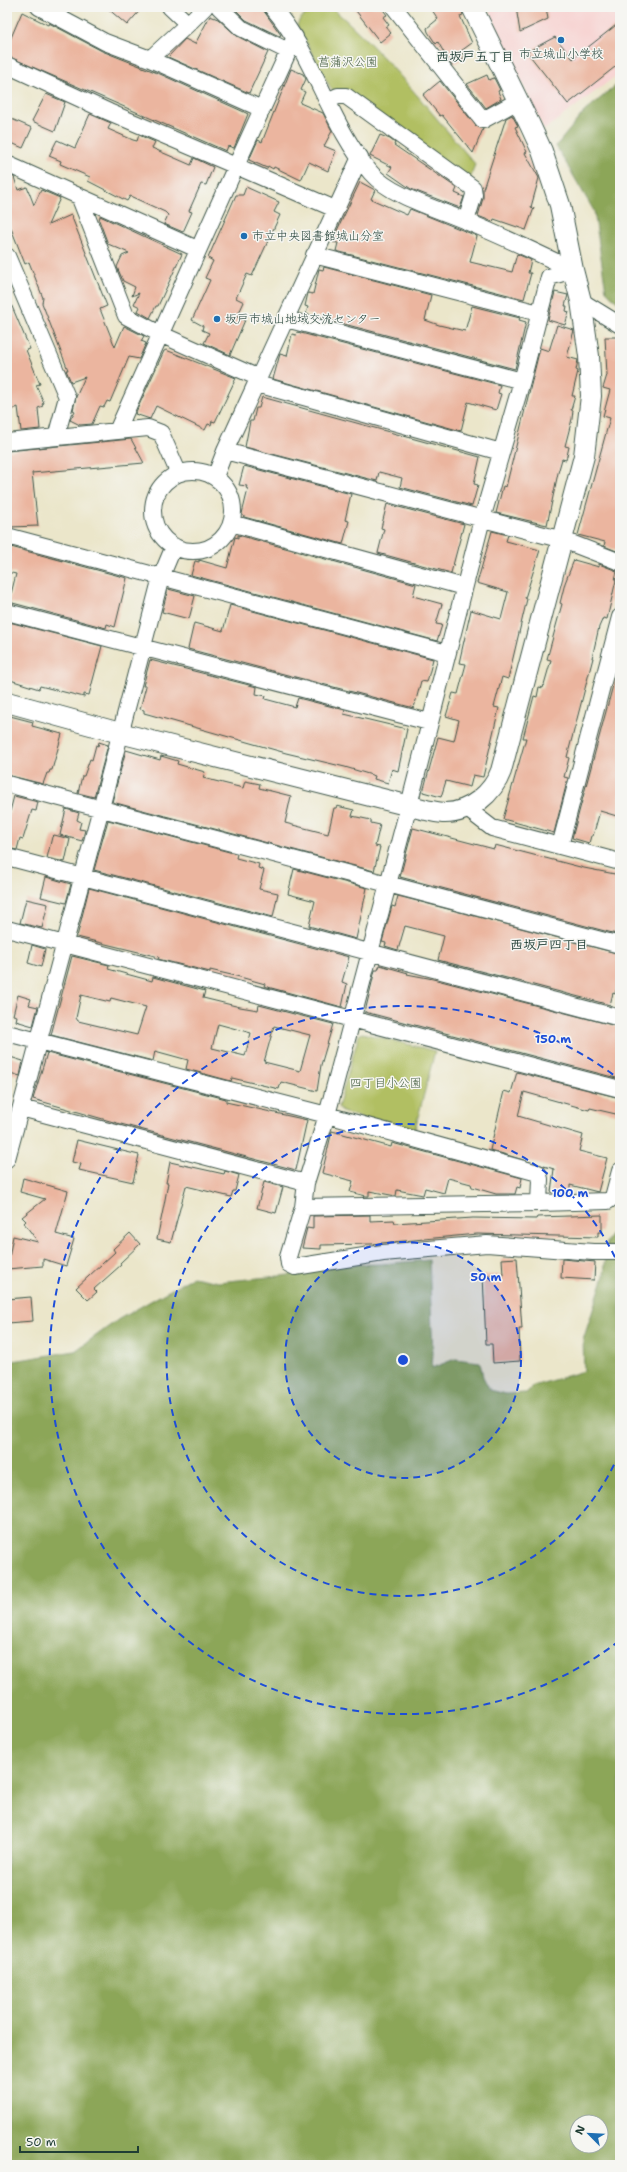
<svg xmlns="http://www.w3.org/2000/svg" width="627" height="2172" font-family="'Shantell Sans','Klee One',sans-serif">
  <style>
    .built { fill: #f7d0cf }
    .green { fill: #b1bf62; stroke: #687e4b }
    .forest { fill: #8ca658; stroke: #567246; fill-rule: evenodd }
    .building { fill: #ebb59f; fill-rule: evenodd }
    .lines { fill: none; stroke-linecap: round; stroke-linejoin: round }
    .minor-casing { stroke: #3e564a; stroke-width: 18 }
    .tertiary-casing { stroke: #3e564a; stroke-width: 22 }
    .minor { stroke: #fff; stroke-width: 16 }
    .tertiary { stroke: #fff; stroke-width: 20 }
    .ring { fill: none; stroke: #1d4ed8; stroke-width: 2; stroke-dasharray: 7 5 }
    .poi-dot { fill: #1f6fb2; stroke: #f6f6f2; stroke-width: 1.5 }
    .labels { text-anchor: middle; stroke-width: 3; stroke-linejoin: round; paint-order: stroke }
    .poi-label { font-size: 12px; fill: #1f3d34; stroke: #f6f6f2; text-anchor: start }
    .park-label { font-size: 12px; fill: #445e40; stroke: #f6f6f2 }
    .neighbourhood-label { font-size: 13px; font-weight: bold; fill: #1f3d34; stroke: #f6f6f2 }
    .centre { fill: #1d4ed8; stroke: #f6f6f2; stroke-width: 2 }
    .ring-label { font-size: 12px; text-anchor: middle; font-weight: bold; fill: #1d4ed8; stroke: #f6f6f2; stroke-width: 3; stroke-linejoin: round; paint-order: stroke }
  </style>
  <rect width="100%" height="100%" fill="#f6f6f2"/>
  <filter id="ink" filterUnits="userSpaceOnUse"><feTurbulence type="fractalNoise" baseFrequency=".025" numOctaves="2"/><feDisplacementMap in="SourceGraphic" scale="8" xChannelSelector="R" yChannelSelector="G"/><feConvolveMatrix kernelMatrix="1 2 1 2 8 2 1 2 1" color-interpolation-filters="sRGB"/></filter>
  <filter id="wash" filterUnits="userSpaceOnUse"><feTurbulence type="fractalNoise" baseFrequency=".012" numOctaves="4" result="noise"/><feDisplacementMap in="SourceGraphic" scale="16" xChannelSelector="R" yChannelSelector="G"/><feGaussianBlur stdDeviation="0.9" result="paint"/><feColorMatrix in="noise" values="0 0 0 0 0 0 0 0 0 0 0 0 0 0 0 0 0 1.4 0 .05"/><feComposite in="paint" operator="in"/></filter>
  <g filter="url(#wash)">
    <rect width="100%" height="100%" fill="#ebe6ca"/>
    <path class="built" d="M488 7H620V73L544 130Z"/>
    <path class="green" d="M316 7H331C385 53 429 110 475 164L470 180 331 89 297 25 300 19Z
      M362 1033 435 1051 414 1133 342 1112 338 1107 359 1035Z"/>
    <path class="forest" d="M620 82V305L606 291 594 211 556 146 584 112Z
      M615 1228H620V2165H7V1362L75 1351 119 1319 193 1277 218 1282 289 1275 338 1265 382 1264 429 1260 433 1353 432 1368 455 1359 480 1362 483 1377 490 1390 506 1394 526 1393 533 1386 584 1371 583 1340 604 1276 607 1242ZM577 2122H601V2146H577Z"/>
    <g id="blocks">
      <path class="building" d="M106 7H143L127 25Z
        M233 7H261L281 35 279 36 246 20Z
        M353 7H381L387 15 383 17 389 25 386 27 391 33 380 42Z
        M430 7H461L463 15 460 16 472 43 461 51 465 58 451 65 438 42 436 44 428 32 427 28 438 19Z
        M516 7H546L548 19 520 32Z
        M22 12 48 25 49 23 102 51 160 74 244 112 248 114 234 148 228 146 226 151 7 56V47Z
        M210 16 218 19 237 36 268 52 249 93 168 57 185 39 195 44Z
        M620 22V63L568 104 527 52 555 37 573 59Z
        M291 69 303 74 306 79 301 90 305 92 300 103 323 113 332 131 324 146 336 151 328 171 309 162 301 180 274 167 273 169 268 166 267 168 249 160 258 140 262 142Z
        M487 75 489 80 494 78 500 90 498 91 501 99 486 108 467 84Z
        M440 81 476 126 483 129 473 153 442 115 440 116 423 95Z
        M46 94 65 102 55 131 32 121Z
        M90 114 111 123 108 129 133 140 137 141 139 135 155 142 152 148 191 165 194 158 213 167 206 185 201 184 189 211 192 212 183 232 164 224 168 215 165 212 130 196 127 201 88 181 90 177 60 164 61 161 49 156 57 140 75 148Z
        M512 115 518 126 515 127 527 152 525 153 539 178 531 207 534 208 526 230 494 219 493 222 478 216 483 198V189L506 118Z
        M7 117 32 128 23 148 7 141Z
        M380 135 390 139 395 143 394 145 457 188 455 193 464 197 460 208 411 189 388 173 392 167 370 156Z
        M7 174 14 177 18 190 27 187 34 205 41 190 60 198 48 225 71 215 107 306 100 309 115 347 124 326 144 336 141 341 146 343 139 359 129 357 110 402 107 401 104 407 100 406 92 424 80 425 70 420 75 411 73 410 76 397 85 377 71 382 66 370H68L42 303 43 298 29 262 25 264 7 218Z
        M360 182 375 190 371 199 407 215 410 209 477 236 470 262 512 272 517 254 531 260 528 273H531L524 299 336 251 338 243 332 242 333 239Z
        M246 187 279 202 274 212 280 215 252 276 247 274 236 298 244 302 237 317 245 320 230 355 204 343 209 333 202 330 203 326 192 320 210 280 205 278 213 261 208 258 236 195H243Z
        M100 216 182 254 158 306H156L150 318 138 311 140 307 134 304 139 293 132 296 135 287 123 281 117 267 122 256 129 253 108 244 99 220Z
        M324 267 431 295 425 320 439 325 465 331 472 306 520 318 519 320 526 322 515 369 306 314 308 307 305 306 308 293 313 294 319 269 323 270Z
        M555 292 568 295 565 306H567L566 311 569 312 565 325 548 320Z
        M8 297 30 349 26 350 40 384 36 385 44 403 42 404 43 406 38 408 40 429 21 431 18 407 7 412Z
        M557 325 574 330 567 357 578 360 576 370 578 371 572 396H575L571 410H573L572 419 565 446 569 447 566 460 562 459 558 473 547 525 496 513 503 486 506 487 540 348 549 351Z
        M297 332 500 385 498 393 501 394 496 410 468 402 461 431 273 379 280 354 287 356 292 334 296 335Z
        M605 337H620L619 552 604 546 605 542 578 535 610 418 603 416 610 390 603 388 607 375Z
        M166 350 236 378 215 422 212 421 211 425 208 424 205 430 156 406 150 419 135 414 164 351Z
        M262 397 480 457 474 484 478 485 472 506 400 487 402 478 379 472 377 481 245 447 250 421H253L256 408H259Z
        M131 439 144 463 32 473 38 526 10 527 7 499V451Z
        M244 466 351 494 345 520 349 521 343 544 244 517 242 514 248 489 246 488 247 486 239 485Z
        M387 504 464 524 451 573 378 553 384 529 381 528Z
        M492 531 508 535 506 541 540 550 525 598 527 599 508 679 502 677 494 707 499 708 483 777 473 775 470 787 446 781 441 797 423 792 438 737 454 741 459 720 446 716 453 693 458 694 466 664 459 663 471 610 501 619 508 592 477 583Z
        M238 535 416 584 413 596 442 604 436 624 442 625 437 641 191 575 195 561 199 562V560L227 568 235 537 238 538Z
        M7 546 127 578 115 627 107 624 106 628 9 602 16 574 7 572Z
        M574 560 599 567V564L617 571 615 580H616L607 619 603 618 599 627 592 658H593L567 757 569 758 564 777 568 778 554 833 503 819 526 738H523L534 696 537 697 539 687 543 688 551 660 547 659 562 604 560 603 565 583Z
        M168 589 195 596 189 619 162 612Z
        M230 605 433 659 427 682 421 681 414 708 188 649 194 623 223 631Z
        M9 622 102 646 89 695 84 694V697L40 686 39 689 7 679V632Z
        M150 660 257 687 256 694 266 696 265 699 295 707 298 698 345 710 344 714 407 729 398 771 392 769 388 783 374 779 375 776 345 767 286 753 144 713V710L140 709 146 686H143Z
        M615 678 620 679V817L600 811 593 836H591L589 843 572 838Z
        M10 716 33 722 32 726 62 734 52 770H50L49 773H47L43 784 7 775V729Z
        M99 742 108 745 94 797 78 793 82 776H84L90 759 92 760 96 745 98 746Z
        M126 750 160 760 161 756 178 761 177 764 205 772 203 778 243 788 245 781 260 784 259 788 291 796 285 823 328 834 334 808H336L337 806 354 810 352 816 371 820V823L380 825 375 846 380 847 374 871 112 802Z
        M14 796 38 802 36 811 32 810 23 839 20 838 17 850 7 848V823Z
        M66 809 79 813 77 820 81 822 79 829 85 830 82 841 60 835Z
        M108 820 237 854 236 858 259 864 258 868 264 870 259 889 278 893 273 917 94 870Z
        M413 828 494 849 495 845 584 868 620 875V935L400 877Z
        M54 835 70 839 65 862 47 858 52 837Z
        M294 869 367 888 356 939 309 926 315 901 288 894Z
        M46 877 71 884 66 903 41 897Z
        M89 888 349 957 342 982 347 984 342 1007 264 986 265 984 240 977 210 970V972L158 959 159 957 77 937Z
        M398 896 620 954V977L615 994 613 993 610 1005 438 960 444 936 405 926 398 950 385 946 386 943 382 942 392 906 395 907Z
        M26 899 48 904 42 928 20 923Z
        M32 945 45 949 41 967 28 963Z
        M72 956 109 965 108 969 152 981 153 977 205 991 203 998 240 1007 258 1010 259 1005 333 1024 321 1065 317 1091 281 1082 279 1089 232 1078 231 1081 186 1069 188 1060 155 1051 153 1061 51 1035ZM81 995 110 1002 111 998 146 1007 137 1035 78 1021 76 1018ZM218 1024 251 1033 245 1056 212 1048ZM274 1026 310 1035 300 1071 264 1062Z
        M380 965 408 973 407 974 433 979 620 1027V1079L365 1012 375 970H378Z
        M18 995 31 999 29 1005 38 1007 33 1026 16 1021 17 1016 13 1015Z
        M47 1053 226 1099V1102L307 1120 296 1170 117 1123 33 1099Z
        M7 1056 23 1061 20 1076 7 1072Z
        M517 1072 620 1098V1115L590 1108 589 1110 524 1092 518 1116 583 1135 579 1151 607 1158 598 1192 570 1185V1193L551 1192 554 1169 490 1150 504 1091 511 1093Z
        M332 1131 391 1147 392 1143 522 1178 520 1188 517 1187 515 1194H496L472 1187 471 1184 448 1178 444 1193 425 1188 423 1195 397 1190 396 1196 369 1191V1196H366L350 1192 353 1181 322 1173Z
        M77 1140 139 1155 133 1182 79 1170 81 1164 72 1162Z
        M170 1162 224 1174 225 1171 239 1175 235 1191H233L231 1197 186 1186 171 1242 157 1239 164 1205 168 1183H166Z
        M23 1178 68 1191 56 1234 74 1239 66 1266 43 1259V1266L7 1269 13 1236 38 1242 24 1223 26 1221 22 1217 45 1199 20 1192Z
        M264 1182 283 1187 276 1213 257 1208Z
        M370 1215V1221L394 1220 395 1223 473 1218 536 1219 537 1217 602 1215V1232H598V1237L477 1234 371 1244 321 1245V1249L302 1248 307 1228 313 1229V1216Z
        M130 1233 140 1244 120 1263 121 1265 94 1289 97 1292 88 1300 76 1288 115 1252 113 1249Z
        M517 1258 522 1329H519L520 1361 493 1363 492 1344H486L483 1275H503L502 1259Z
        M562 1259 595 1262 594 1280 561 1278Z
        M31 1297 33 1321 7 1323V1299Z"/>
    </g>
  </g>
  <g filter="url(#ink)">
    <use href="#blocks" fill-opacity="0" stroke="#3e564a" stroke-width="1"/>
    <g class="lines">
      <g class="minor-casing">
        <path id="minor" d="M39 7 105 42 150 59 188 24
          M170 7 188 24 205 7
          M219 7 241 28 288 51
          M272 7C315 56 329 124 371 173 392 197 439 209 468 222 504 237 538 253 573 270
          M394 7 483 120 518 101
          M295 37 236 166 335 209
          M150 59 262 109
          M7 65 109 112 236 166 117 431
          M327 101 338 96H346L473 188 474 195 466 221
          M7 164 197 249
          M79 196 126 316 160 334 259 378
          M314 255 539 313
          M7 256 67 397 56 437
          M581 301 620 325
          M286 319 522 381
          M257 384 501 452
          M7 442 148 428 161 433 178 472
          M225 451 563 540 620 562
          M153 511a40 40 0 1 1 80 0a40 40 0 1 1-80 0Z
          M215 477 225 451 360 157
          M231 523 464 587
          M7 536 447 653
          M7 612 429 722
          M7 784 620 945
          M466 808 492 828 620 862
          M560 846 620 617
          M7 857 620 1018
          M7 929 620 1089
          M7 1033 327 1115 538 1173 540 1179 539 1203 608 1201 613 1197 620 1171
          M21 1108 306 1183
          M7 1159 101 808 161 577 174 546
          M539 1203 303 1207 288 1257 289 1264 295 1267 383 1253 487 1244 593 1252H620
          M303 1207 306 1183 327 1115 409 805 482 519 522 381 549 277 573 270"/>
      </g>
      <g class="tertiary-casing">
        <path id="tertiary" d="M7 702 120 733 426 810C432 811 439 813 445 813 470 813 493 793 501 771L584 456 591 396 589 356 581 301 573 270 560 205 542 151 530 125 472 7"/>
      </g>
      <use href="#minor" class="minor"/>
      <use href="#tertiary" class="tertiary"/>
    </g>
  </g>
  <circle cx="403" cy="1360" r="118" fill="#1d4ed8" fill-opacity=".12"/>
  <g class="ring">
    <circle cx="403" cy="1360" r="118"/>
    <path d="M619 1454A236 236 0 1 1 619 1266"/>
    <path d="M619 1641A354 354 0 1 1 619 1079"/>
  </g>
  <g class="poi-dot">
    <circle cx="561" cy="40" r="4"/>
    <circle cx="244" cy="236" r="4"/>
    <circle cx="217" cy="319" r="4"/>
  </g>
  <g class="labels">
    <g class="poi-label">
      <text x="561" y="58" text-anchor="middle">市立城山小学校</text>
      <text x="252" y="240">市立中央図書館城山分室</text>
      <text x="225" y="323">坂戸市城山地域交流センター</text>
    </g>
    <g class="park-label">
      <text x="348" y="66">菖蒲沢公園</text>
      <text x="386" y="1087">四丁目小公園</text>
    </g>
    <g class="neighbourhood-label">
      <text x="475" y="61">西坂戸五丁目</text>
      <text x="549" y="949">西坂戸四丁目</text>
    </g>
  </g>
  <circle cx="403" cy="1360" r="6" class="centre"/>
  <g class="ring-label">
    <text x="553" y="1043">150 m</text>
    <text x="570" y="1197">100 m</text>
    <text x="486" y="1281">50 m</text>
  </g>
  <rect width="627" height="2172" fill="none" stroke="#f6f6f2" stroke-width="24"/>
  <g transform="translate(589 2134) rotate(294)"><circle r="19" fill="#f6f6f2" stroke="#a0aca6"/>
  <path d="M0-3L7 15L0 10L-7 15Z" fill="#1f6fb2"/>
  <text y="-6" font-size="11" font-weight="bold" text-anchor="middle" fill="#1f3d34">N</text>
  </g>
  <path d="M20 2146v6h118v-6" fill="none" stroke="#1f3d34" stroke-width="2"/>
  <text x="26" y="2146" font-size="12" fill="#1f3d34" stroke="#f6f6f2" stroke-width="3" paint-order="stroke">50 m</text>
</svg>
